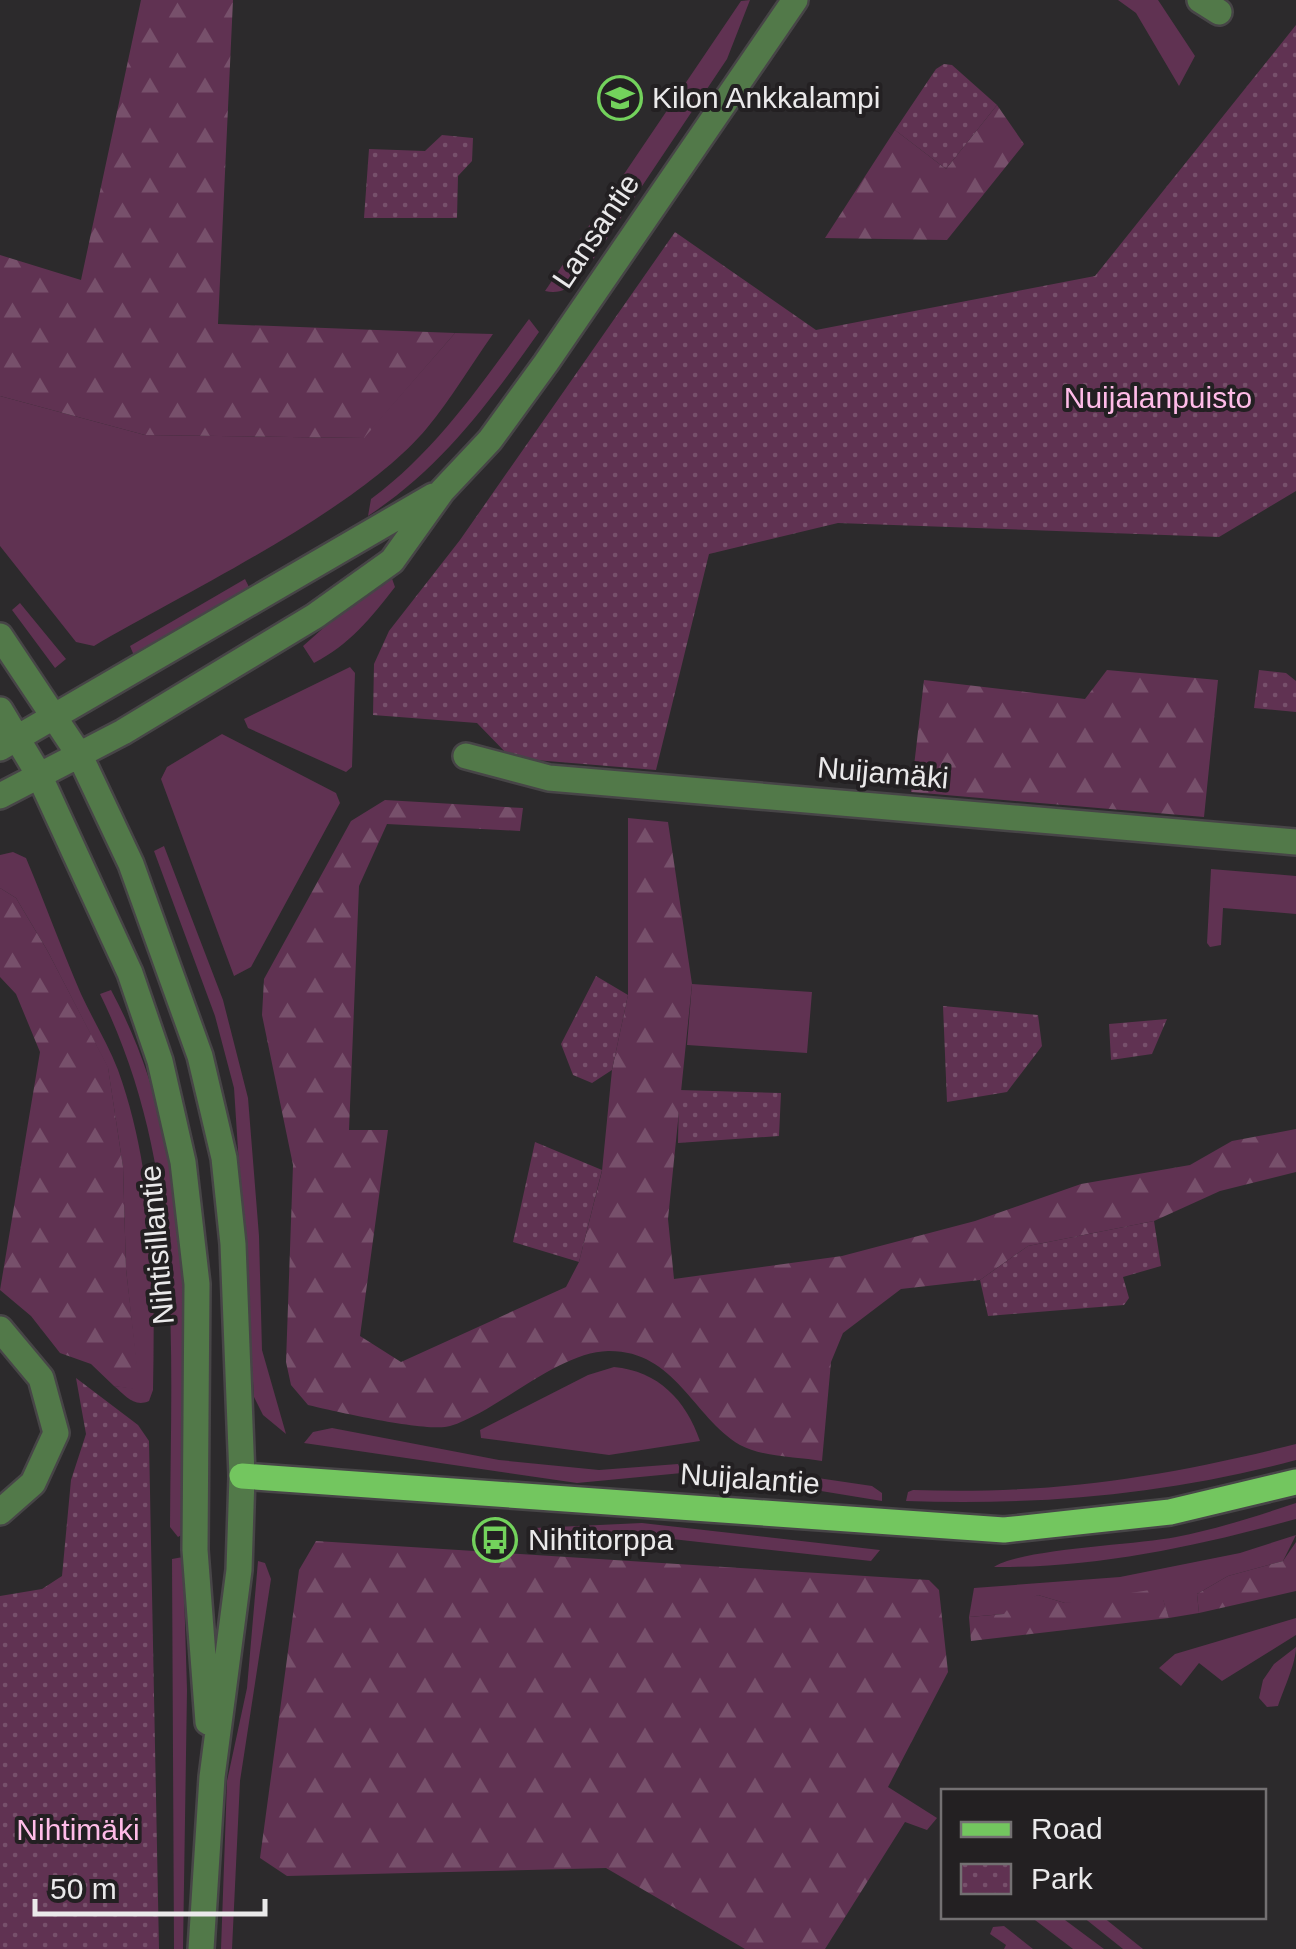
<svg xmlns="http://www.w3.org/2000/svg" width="1296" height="1949" font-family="Helvetica,sans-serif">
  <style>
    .green { fill: #603252 }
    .forest { fill: url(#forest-firs) }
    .park { fill: url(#park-dots) }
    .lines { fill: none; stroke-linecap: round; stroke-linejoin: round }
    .minor-casing { stroke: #474547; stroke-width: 30 }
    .major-casing { stroke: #474547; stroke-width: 30 }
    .minor { stroke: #527949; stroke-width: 25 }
    .major { stroke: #73c65f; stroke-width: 25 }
    .labels { text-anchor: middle; stroke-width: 8; stroke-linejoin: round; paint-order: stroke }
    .poi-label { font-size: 30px; fill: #eae9ea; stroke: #232022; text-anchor: start }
    .street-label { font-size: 30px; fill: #eae9ea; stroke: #232022 }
    .park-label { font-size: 30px; fill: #ffbce8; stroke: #232022 }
  </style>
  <defs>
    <pattern id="forest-firs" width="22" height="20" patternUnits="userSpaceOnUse" patternTransform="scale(2.5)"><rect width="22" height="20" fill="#603252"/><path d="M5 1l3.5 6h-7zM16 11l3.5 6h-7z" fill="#77506b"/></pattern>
    <pattern id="park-dots" width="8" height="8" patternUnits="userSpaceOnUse" patternTransform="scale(2.5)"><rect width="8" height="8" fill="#603252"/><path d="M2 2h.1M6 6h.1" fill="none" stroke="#77506b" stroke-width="1.8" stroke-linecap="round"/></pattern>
  </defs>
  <rect width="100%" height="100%" fill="#2c2a2c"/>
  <path class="green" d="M750 0 727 59 594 258C580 275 570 297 545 291L741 1Z
    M1118 0H1158L1162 6 1195 56 1179 86 1136 13Z
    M529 319 539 332C489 403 441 468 368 516L371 499C437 450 481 384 529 319Z
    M455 333 493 334C471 365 451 399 427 428 360 509 188 591 94 646L76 642 0 546V396L145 435 363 438Z
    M389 570 395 587C371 618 349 645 314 663L303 646Z
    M245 579 251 591 135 658 130 646Z
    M20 603 66 659 55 668 12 610Z
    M350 667 355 673 352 767 346 772 248 728 244 719Z
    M222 734 336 793 340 803 251 967 234 976 161 779 167 767Z
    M164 846 223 1000 248 1098 259 1236 262 1350 286 1434 263 1415 254 1397 234 1088 215 1016 154 851Z
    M13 852 26 858C45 903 62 950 81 994 93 1020 108 1044 118 1070 155 1172 155 1284 153 1390L149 1401C134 1408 125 1395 114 1386L139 1389 126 1269 123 1167 108 1068 47 950 16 898 0 888V855Z
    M1211 869 1296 876V914L1223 908 1221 945 1210 947 1207 943Z
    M692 984 812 992 807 1053 687 1045Z
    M111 990C201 1156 186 1352 183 1534L178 1537 170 1527C171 1340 184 1166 100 994Z
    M614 1367C658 1371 686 1400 700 1441L609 1455 481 1438 480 1430 588 1375Z
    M332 1428 499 1460 599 1470 678 1464 682 1473 577 1483 304 1443 313 1432Z
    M1296 1444V1460C1169 1494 1038 1506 906 1501L908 1492 913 1490C1050 1495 1164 1477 1296 1444Z
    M777 1472 872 1486 882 1493V1501L766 1482Z
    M1296 1503V1519C1197 1546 1097 1568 994 1567 1019 1549 1136 1545 1176 1537 1217 1529 1257 1516 1296 1503Z
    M642 1523 880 1550 871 1561 672 1539 538 1538 534 1528Z
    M1296 1535 1283 1561 1228 1576 1197 1594 1199 1613 1169 1618 1163 1600 1065 1603 1038 1595 1004 1614 969 1617 974 1588 1120 1577 1240 1553Z
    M183 1557 187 1690 183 1949H174L172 1559Z
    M258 1561 265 1563 271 1579 240 1781 232 1949H221L227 1781 247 1688Z
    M1296 1618V1635L1222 1681 1199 1663 1181 1686 1159 1668 1175 1654Z
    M1296 1647C1296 1663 1284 1688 1278 1706L1267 1707 1259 1698 1263 1680 1274 1664Z
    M1031 1917H1061L1104 1949H1073Z
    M1083 1917H1103L1143 1949H1123Z
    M1004 1926 1033 1949H1004L1006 1945 990 1934 993 1927Z"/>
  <path class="forest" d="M141 0H233L218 324 455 333 364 438 145 435 0 396V255L81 280Z
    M997 105 1024 144 947 240 825 238 895 130 946 169Z
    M1107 670 1218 680 1204 817 911 792 924 680 1085 699Z
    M385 800 523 808 520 831 387 824 359 886 349 1130H388L360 1336 401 1362 566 1287 579 1262 602 1171 612 1070 628 995V818L668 822 692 984 668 1219 674 1279 842 1256 975 1221 1081 1184 1190 1165 1232 1141 1296 1129V1172L1220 1191 1154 1221 1028 1246 980 1280 901 1289 843 1333 831 1362 822 1461C798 1457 762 1457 740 1445 692 1416 675 1350 608 1351 558 1352 498 1411 450 1426 429 1433 333 1411 308 1405L291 1385 286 1362 293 1165 262 1015 264 979 351 821Z
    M0 888 16 898 47 950 108 1067 123 1167 126 1269 140 1390 114 1386 91 1364 60 1353 31 1316 0 1290 40 1052 16 994 0 977Z
    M316 1541 929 1580 939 1590 948 1672 888 1787 937 1818 927 1830 905 1822 825 1949H745L606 1868 287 1876 260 1858 299 1570Z
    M1296 1542V1591L1199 1613 1197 1594 1228 1576 1283 1561Z
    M1150 1590 1163 1599 1169 1618 971 1641 969 1617 1004 1614 1010 1606 1038 1595 1065 1603Z"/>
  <path class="park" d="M1296 25V491L1219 537 838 523 709 554 656 770 511 758 477 723 373 715 374 664 389 631 460 540 675 232 816 330 1095 276Z
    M944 64 952 65 997 105 946 169 895 130 936 69Z
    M442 135 473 138 472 161 458 176 457 218H364L369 149 425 151Z
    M1259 670 1286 673 1296 681V712L1254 708Z
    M596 976 628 995 612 1070 592 1083 573 1075 561 1044Z
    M943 1006 1038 1015 1042 1046 1007 1092 947 1102Z
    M1167 1019 1152 1054 1111 1060 1109 1024Z
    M679 1090 781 1093 779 1136 678 1143Z
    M535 1142 602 1170 579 1262 513 1242Z
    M1154 1221 1161 1266 1123 1277 1129 1298 1124 1305 988 1316 980 1280 1028 1246Z
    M76 1378 138 1425 149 1441 159 1949H0V1596L42 1589 62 1576 71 1480 86 1434Z"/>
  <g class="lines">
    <g class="minor-casing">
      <path id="minor" d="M1200 0 1219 12
        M0 636 80 756 131 864 200 1056 224 1158 233 1244 242 1476 239 1570 212 1777 201 1949
        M0 710 39 775 130 973 160 1061 183 1162 197 1284 195 1550 208 1722
        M0 748 433 496
        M466 756 549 778 1296 842
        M0 796 123 732 315 616 392 561 442 491 490 440 546 363 795 0
        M0 1329 41 1378 56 1433 33 1483 0 1512"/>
    </g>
    <g class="major-casing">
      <path id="major" d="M242 1476 1004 1530 1170 1512 1296 1482"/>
    </g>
    <use href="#minor" class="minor"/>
    <use href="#major" class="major"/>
  </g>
  <defs>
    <g id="school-ring" transform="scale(2.25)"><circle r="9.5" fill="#232022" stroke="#73d25c" stroke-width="1.5"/><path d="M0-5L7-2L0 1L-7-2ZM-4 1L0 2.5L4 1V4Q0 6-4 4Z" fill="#73d25c"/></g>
    <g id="bus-ring" transform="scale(2.25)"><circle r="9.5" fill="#232022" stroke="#73d25c" stroke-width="1.5"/><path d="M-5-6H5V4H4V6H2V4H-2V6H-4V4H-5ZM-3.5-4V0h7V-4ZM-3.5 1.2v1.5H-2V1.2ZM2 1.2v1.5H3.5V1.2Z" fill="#73d25c"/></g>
  </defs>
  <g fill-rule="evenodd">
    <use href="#school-ring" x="620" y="98"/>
    <use href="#bus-ring" x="495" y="1540"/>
  </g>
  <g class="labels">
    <g class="poi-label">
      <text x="652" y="108">Kilon Ankkalampi</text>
      <text x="528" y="1550">Nihtitorppa</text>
    </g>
    <g class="street-label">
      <text transform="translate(596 231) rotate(-56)" y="10">Lansantie</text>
      <text transform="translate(883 773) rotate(5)" y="10">Nuijamäki</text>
      <text transform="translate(157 1245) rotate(-95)" y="10">Nihtisillantie</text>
      <text transform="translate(750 1479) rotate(4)" y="10">Nuijalantie</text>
    </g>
    <g class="park-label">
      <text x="1158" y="408">Nuijalanpuisto</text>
      <text x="78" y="1840">Nihtimäki</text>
    </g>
  </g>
  <rect x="941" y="1789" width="325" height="130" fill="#232022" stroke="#737072" stroke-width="2.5"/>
  <rect x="961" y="1822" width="50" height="15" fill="#73c65f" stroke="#737072" stroke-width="2.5"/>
  <text x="1031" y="1839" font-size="30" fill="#eae9ea">Road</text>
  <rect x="961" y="1864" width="50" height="30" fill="url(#park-dots)" stroke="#737072" stroke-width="2.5"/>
  <text x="1031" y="1889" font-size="30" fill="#eae9ea">Park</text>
  <path d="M35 1899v15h230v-15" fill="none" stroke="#eae9ea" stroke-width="5"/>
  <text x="50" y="1899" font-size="30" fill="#eae9ea" stroke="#232022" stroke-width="8" paint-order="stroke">50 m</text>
</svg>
